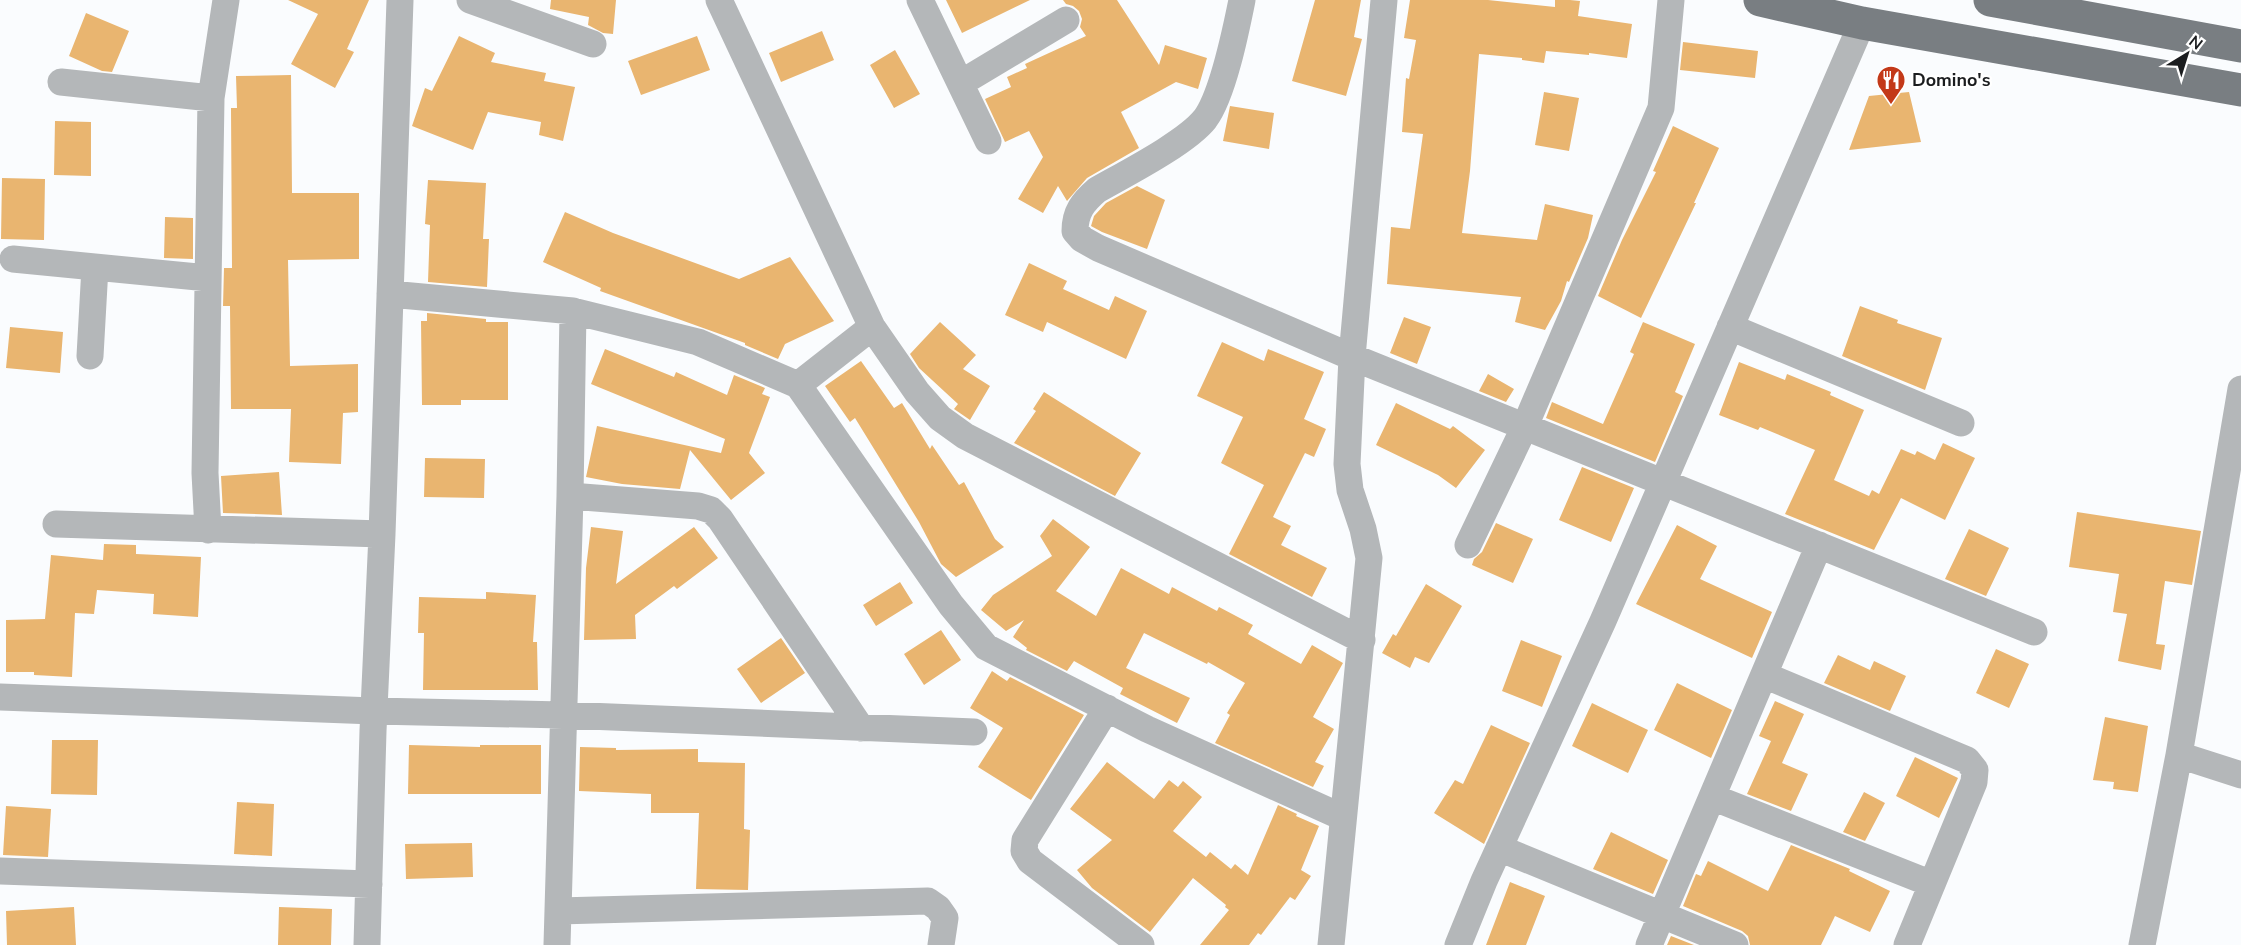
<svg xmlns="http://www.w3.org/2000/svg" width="2241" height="945" font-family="'Nunito Sans',sans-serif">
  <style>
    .building { fill: #e9b570 }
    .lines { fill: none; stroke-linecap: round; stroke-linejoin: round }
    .minor { stroke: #b4b7b9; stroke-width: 27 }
    .primary { stroke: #797e82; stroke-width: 33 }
    .labels { text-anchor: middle; stroke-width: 4.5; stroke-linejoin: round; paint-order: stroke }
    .poi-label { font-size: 18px; font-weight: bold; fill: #1b1d1f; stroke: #fff; text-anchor: start }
  </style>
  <rect width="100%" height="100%" fill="#fafcfe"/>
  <path class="building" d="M288 0H369L347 49 354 52 335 88 291 64 318 14Z
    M551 0H616L613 34 603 33 588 25 589 17 550 9Z
    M946 0H1030L962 33Z
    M1063 0H1117L1159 65 1165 45 1207 58 1198 89 1176 82 1121 112 1139 148 1087 178 1067 201 1058 186 1043 213 1018 199 1043 157 1029 131 1005 142 985 99 1011 87 1007 77 1027 68 1025 64 1086 36 1080 27 1082 19 1079 11 1073 6 1066 4Z
    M1315 0H1361L1354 37 1362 39 1346 96 1292 81Z
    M1410 0H1488L1555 7V0H1570L1580 1 1578 16 1632 24 1627 58 1589 53V55L1546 51 1544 63 1522 60V58L1479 54 1470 171 1462 233 1537 240 1545 204 1593 215 1588 238 1569 282 1567 281 1561 301 1545 330 1515 322 1521 297 1387 284 1391 227 1410 229 1423 134 1402 132 1406 78 1409 79 1416 40 1404 38Z
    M86 13 129 31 112 72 102 71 69 56Z
    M822 31 834 60 781 82 769 53Z
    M459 36 495 53 491 62 546 73 544 81 575 87 563 141 539 135 541 122 488 112 473 150 412 126 425 88 432 91Z
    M697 36 710 70 641 95 628 61Z
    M1683 42 1758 51 1755 78 1680 70Z
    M895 50 920 94 894 108 870 65Z
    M291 75 292 193H359V259L288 260 290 366 358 364V412L343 413 341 464 289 462 291 409H231L230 306H223L224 268H232L231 108H237L236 76Z
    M1544 92 1579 98 1569 151 1535 145Z
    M1909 92 1921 142 1849 150 1869 96Z
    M1230 106 1274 113 1269 149 1223 141Z
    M55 121 91 122V176L54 175Z
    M1673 126 1719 148 1694 203H1696L1641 318 1598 296 1622 240 1656 172 1653 171Z
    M2 178 45 179 44 240 1 239Z
    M428 180 486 183 483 239H489L487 287 428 282 430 225 425 224Z
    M1137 186 1165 200 1147 249 1102 232 1091 226 1094 216 1106 203Z
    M565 212 613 233 739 279 790 257 834 321 785 344 778 359 745 345V343L600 291 601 288 543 262Z
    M165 217 193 218V259L164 258Z
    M1029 263 1067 281 1063 289 1109 310 1115 296 1147 311 1126 359 1047 322 1043 332 1005 315Z
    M1860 306 1898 320 1897 323 1942 338 1925 390 1842 356Z
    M427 313 486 319V322H508V400H461V405H422L421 321H427Z
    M1404 317 1431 327 1417 364 1390 353Z
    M940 322 976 355 963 369 990 386 970 420 954 409 958 404 919 368 910 354Z
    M1643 322 1695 344 1675 392 1683 396 1655 462 1546 418 1552 402 1603 424 1634 354 1630 352Z
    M10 327 63 332 60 373 6 368Z
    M1222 342 1264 361 1268 349 1324 372 1304 419 1326 429 1314 457 1305 453 1273 517 1291 526 1281 545 1327 568 1312 597 1229 554 1264 485 1221 463 1243 417 1197 396Z
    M605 349 674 377 676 372 727 395 734 375 765 388 762 394 770 397 749 453 765 473 731 500 690 450 680 489 622 484 586 477 597 426 721 453 725 439 591 384Z
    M861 361 894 408 902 403 930 449 932 445 959 485 964 482 995 539 1004 547 956 577 941 564 919 522 855 418 850 422 825 386Z
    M1739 362 1785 380 1787 374 1831 392 1830 395 1864 410 1834 480 1869 496 1872 490 1879 494 1901 449 1915 455 1917 451 1935 460 1943 443 1975 458 1945 520 1901 498 1874 550 1785 514 1815 450 1760 427 1758 430 1719 415Z
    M1488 374 1514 389 1506 402 1479 391Z
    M1044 392 1141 453 1115 496 1014 443 1036 411 1033 409Z
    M1396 403 1450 429 1453 426 1485 450 1456 488 1438 475 1376 445Z
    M425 458 485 459 484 498 424 497Z
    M1582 467 1634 488 1611 542 1559 520Z
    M279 472 282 515 223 513 221 476Z
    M2077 512 2201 531 2192 585 2165 581 2156 644 2165 645 2161 670 2118 661 2127 614 2113 612 2119 574 2069 567Z
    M1053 519 1090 547 1056 591 1096 616 1121 568 1169 594 1172 587 1217 611 1219 607 1253 625 1248 634 1301 664 1312 645 1343 663 1313 717 1334 729 1315 762 1324 766 1313 787 1215 743 1230 715 1227 713 1245 683 1208 662 1207 664 1144 633 1126 668 1190 698 1177 723 1120 694 1123 688 1074 661 1067 671 1026 650 1027 648 1013 637 1024 620 1006 631 981 610 993 595 1052 556 1040 536Z
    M1496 523 1533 539 1513 583 1472 565 1474 559 1482 552Z
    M1677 525 1717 546 1700 579 1772 612 1752 658 1636 604Z
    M591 527 623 531 616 584 694 527 718 558 677 589 674 586 635 615 636 639 584 640 586 568Z
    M1969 529 2009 548 1986 596 1945 579Z
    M104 544 136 545V554L201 557 198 617 153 614 154 594 97 590 94 614 75 613 72 677 34 675V672H6V620L45 619 51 555 103 560Z
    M900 582 913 603 876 626 863 605Z
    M1426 584 1462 606 1429 663 1415 657 1410 668 1382 653 1393 634 1396 636Z
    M486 592 536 595 533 642H537L538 690H423L424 633H418L419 597 486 599Z
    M941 630 961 660 924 685 904 654Z
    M781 638 805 673 761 703 737 669Z
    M1521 640 1562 656 1542 707 1502 691Z
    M1996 649 2029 664 2009 708 1976 693Z
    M1838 655 1870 670 1874 661 1906 676 1890 711 1824 683Z
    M992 671 1007 681 1010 677 1084 715 1031 800 978 767 1003 728 970 708Z
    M1677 683 1732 710 1711 758 1654 730Z
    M1775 701 1804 714 1782 763 1808 774 1791 811 1747 794 1771 741 1759 736Z
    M1592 703 1648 730 1628 773 1572 746Z
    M2105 717 2148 726 2138 792 2113 789 2114 782 2093 780Z
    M1491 725 1530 743 1484 844 1434 813 1455 780 1463 784Z
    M52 740H98L97 795 51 794Z
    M409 745 480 747V745H541V794H408Z
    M580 747 616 748V750L698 749V762L745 763 744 829 750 830 748 890 696 889 699 813H651V794L579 791Z
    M1915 757 1958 778 1939 818 1896 796Z
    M1107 762 1154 799 1169 780 1178 787 1183 781 1202 797 1173 831 1206 857 1210 852 1231 869 1235 864 1248 875 1278 805 1297 814 1296 816 1319 826 1301 870 1311 876 1295 900 1290 897 1261 935 1258 933 1249 945H1200L1229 910 1225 907 1226 905 1193 878 1150 932 1092 888 1077 870 1112 840 1070 809Z
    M1864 792 1885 803 1865 841 1843 832Z
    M237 802 274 804 272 856 234 854Z
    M6 806 51 809 48 857 3 855Z
    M1611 832 1668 860 1653 894 1593 869Z
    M472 843 473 877 406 879 405 844Z
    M1791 845 1850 869 1849 871 1890 891 1870 932 1835 916 1821 945H1750L1748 936 1742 931 1683 906 1696 874 1701 876 1708 861 1768 891Z
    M1510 882 1545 896 1526 945H1486Z
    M74 907 76 945H7L6 911Z
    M279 907 332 909 331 945H278Z
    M1671 936 1694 945H1667Z"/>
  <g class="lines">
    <path class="minor" d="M470 0 593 44
      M719 0 872 327 917 392 940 418 965 436 1362 640
      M920 0 988 141
      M1242 0C1236 30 1223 95 1205 119 1186 143 1125 174 1097 190 1083 202 1075 212 1075 231L1082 239 1098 248 1352 357 2034 632
      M61 82 211 98
      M961 83 1066 20
      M13 259 208 278
      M390 294 573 311 698 342 798 385 951 605 986 647 1147 729 1342 817
      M1730 327 1961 423
      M90 356 95 267
      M798 385 872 327
      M570 496 698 506 711 510 720 519 861 728
      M56 524 382 534
      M208 530 205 473 211 98 226 0
      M1468 545 1525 426 1661 108 1671 0
      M1764 675 1967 760 1975 770 1974 782 1907 945
      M0 697 374 711 563 715 974 732
      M1107 708 1025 840 1024 851 1030 861 1141 945
      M2179 755 2241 775
      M1712 797 1932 884
      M1499 848 1735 945
      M0 871 369 884
      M558 911 928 901 938 908 945 918 941 945
      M367 945 373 731 382 534 400 0
      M557 945 570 496 573 311
      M1331 945 1369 558 1363 529 1350 490 1347 464 1352 357 1384 0
      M1458 945 1484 881 1603 621 1862 23
      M1649 945 1819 545
      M2142 945 2179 755 2241 389"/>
    <path class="primary" d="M1760 0 1862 23 2241 90
      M1990 0 2241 46"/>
  </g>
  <defs>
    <g id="restaurant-pin" transform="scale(1.5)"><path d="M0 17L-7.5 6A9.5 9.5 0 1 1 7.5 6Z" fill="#c33919" stroke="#fff"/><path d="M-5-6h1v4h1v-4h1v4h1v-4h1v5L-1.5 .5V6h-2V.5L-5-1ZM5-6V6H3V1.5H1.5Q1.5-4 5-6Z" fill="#fff"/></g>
  </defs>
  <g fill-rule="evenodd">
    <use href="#restaurant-pin" x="1891" y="80"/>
  </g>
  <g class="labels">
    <g class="poi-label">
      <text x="1912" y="86">Domino's</text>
    </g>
  </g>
  <g transform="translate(2187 54) rotate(38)" stroke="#ffffff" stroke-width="4.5" paint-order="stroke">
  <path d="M0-4.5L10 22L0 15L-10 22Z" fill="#1b1d1f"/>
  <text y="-9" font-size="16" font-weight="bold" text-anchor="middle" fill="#1b1d1f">N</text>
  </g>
</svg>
